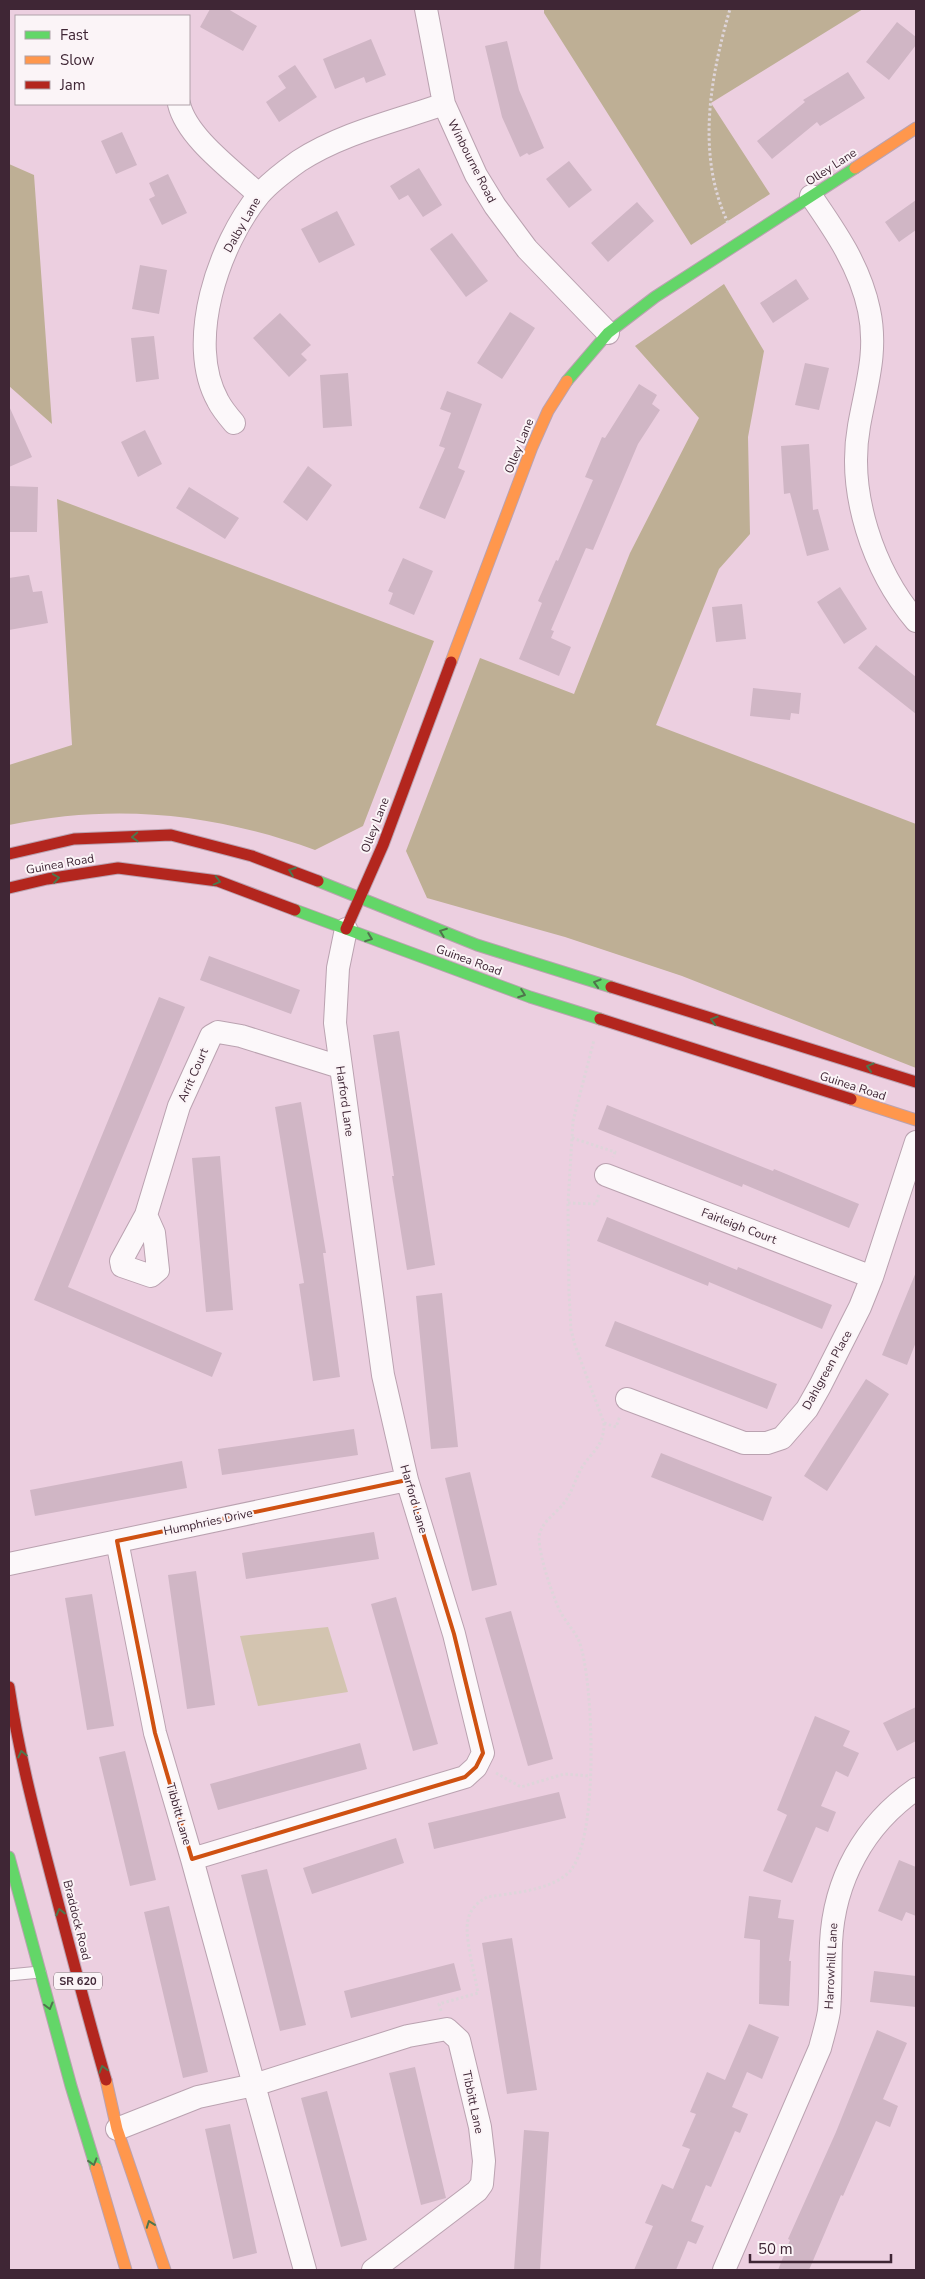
<svg xmlns="http://www.w3.org/2000/svg" width="925" height="2279" font-family="'Nunito Sans',sans-serif">
  <style>
    .green { fill: #d3c4b0 }
    .forest { fill: #beaf95 }
    .building { fill: #d0b6c5 }
    .lines { fill: none; stroke-linecap: round; stroke-linejoin: round }
    .lane-casing { stroke: #baa2b0; stroke-width: 13 }
    .street-casing { stroke: #baa2b0; stroke-width: 24 }
    .fast-casing { stroke: #baa2b0; stroke-width: 13 }
    .slow-casing { stroke: #baa2b0; stroke-width: 13 }
    .jam-casing { stroke: #baa2b0; stroke-width: 13 }
    .path { stroke: #ded5da; stroke-width: 3; stroke-dasharray: 2.5 2.5; stroke-linecap: butt }
    .lane { stroke: #fcf8fa; stroke-width: 11 }
    .street { stroke: #fcf8fa; stroke-width: 22 }
    .fast { stroke: #63d668; stroke-width: 11 }
    .slow { stroke: #ff974d; stroke-width: 11 }
    .jam { stroke: #b3261e; stroke-width: 11 }
    .oneway { stroke: #4f754c }
    .marked { fill: none; stroke: #cf5112; stroke-width: 4; stroke-linejoin: round }
    .labels { text-anchor: middle; stroke-width: 4; stroke-linejoin: round; paint-order: stroke }
    .shield { fill: #fbf4f7; stroke: #77646f; stroke-width: 1 }
    .shield-label { font-size: 11px; font-weight: bold; fill: #3f2635 }
    .street-label { font-size: 12px; fill: #3f2635; stroke: #fbf4f7 }
  </style>
  <rect width="100%" height="100%" fill="#eccfe0"/>
  <path class="green" d="M328 1627 348 1692 258 1706 240 1636Z"/>
  <path class="forest" d="M544 9H863L711 103 770 194 691 245 544 13Z
    M9 164 34 175 52 424 9 386Z
    M724 284 764 351 748 437 750 534 719 569 656 725 916 824V1068L682 976 565 937 427 898 406 851 480 658 574 694 630 553 699 418 635 346Z
    M57 499 434 641 363 826 315 850C213 813 116 803 9 825V765L72 745Z"/>
  <path class="building" d="M210 9H228L257 26 243 51 200 27Z
    M897 22 916 37V45L889 80 866 62Z
    M371 39 386 75 366 83 364 77 335 89 323 59Z
    M507 41 519 90 544 148 529 155 527 153 520 157 502 117 485 46Z
    M295 65 317 97 279 122 266 102 286 88 278 76Z
    M848 72 865 98 820 126 817 122 772 159 757 141 805 102 803 100Z
    M122 132 137 165 116 174 101 141Z
    M569 161 592 190 569 208 546 179Z
    M419 168 442 205 423 217 408 195 399 200 390 186Z
    M168 174 187 213 162 225 149 199 155 196 149 183Z
    M916 200V230L899 242 885 222Z
    M637 202 654 221 608 262 591 243Z
    M337 211 355 245 319 263 301 229Z
    M452 233 488 281 466 297 430 249Z
    M140 265 167 270 159 314 132 309Z
    M796 279 809 299 773 323 760 303Z
    M510 312 535 328 502 379 477 363Z
    M280 313 311 345 301 354 307 360 289 377 253 338Z
    M154 336 159 379 136 382 131 338Z
    M805 363 829 368 819 410 795 405Z
    M348 373 352 426 323 428 320 375Z
    M639 384 657 395 652 404 660 410 638 444 593 550 586 548 551 630 554 631 551 638 571 647 559 676 519 659 542 603 538 601 556 560 558 561 593 480 585 477 602 437 605 438Z
    M447 391 482 404 458 468 465 471 445 519 419 508 445 448 439 446 451 413 440 409Z
    M9 406 32 457 9 467Z
    M145 430 162 464 138 477 121 442Z
    M809 444 813 510 818 509 829 550 807 556 790 493 784 494 781 446Z
    M308 466 332 485 307 521 283 502Z
    M9 486 38 487 37 532H9Z
    M189 487 239 518 225 539 176 508Z
    M403 558 433 571 414 615 389 604 393 593 388 591Z
    M29 575 33 592 42 591 48 623 9 630V578Z
    M840 587 867 629 844 644 817 602Z
    M742 604 746 639 716 642 712 607Z
    M876 645 916 677V714L858 668Z
    M753 688 801 693 799 714 791 713 790 720 750 716Z
    M209 956 300 990 291 1014 200 980Z
    M159 997 185 1007 68 1287 222 1353 212 1377 34 1300Z
    M399 1031 435 1265 407 1270 392 1176H394L373 1035Z
    M301 1102 326 1253H323L340 1377 313 1381 299 1284 304 1283 275 1107Z
    M607 1105 773 1171 774 1169 859 1204 849 1228 743 1184 742 1187 598 1129Z
    M220 1156 233 1310 206 1312 192 1158Z
    M607 1217 737 1270 738 1267 832 1305 822 1329 709 1282 708 1286 597 1241Z
    M916 1272V1342L907 1365 882 1355Z
    M442 1293 458 1447 431 1449 416 1296Z
    M615 1321 777 1384 767 1409 605 1346Z
    M866 1379 889 1394 827 1491 804 1476Z
    M354 1429 358 1455 222 1475 218 1449Z
    M661 1453 772 1497 763 1521 651 1477Z
    M182 1461 187 1488 35 1516 30 1490Z
    M470 1472 497 1585 472 1591 445 1478Z
    M374 1532 379 1559 246 1579 242 1553Z
    M196 1571 215 1705 187 1709 168 1575Z
    M92 1594 114 1726 87 1730 65 1598Z
    M396 1597 438 1744 413 1751 371 1604Z
    M511 1611 553 1759 528 1766 485 1618Z
    M916 1707V1741L897 1751 883 1723Z
    M815 1716 850 1731 843 1746 859 1753 848 1777 836 1771 821 1806 836 1812 828 1832 816 1827 792 1883 763 1871 787 1815 777 1810Z
    M360 1743 367 1769 218 1810 210 1784Z
    M125 1751 156 1880 130 1886 99 1757Z
    M559 1792 566 1818 434 1849 428 1823Z
    M396 1838 404 1863 312 1894 303 1868Z
    M899 1860 916 1867V1916L906 1912 902 1921 878 1911Z
    M267 1869 306 2025 280 2031 241 1875Z
    M749 1896 781 1900 778 1918 794 1920 789 1961H791L789 2006 759 2004 760 1940 744 1938Z
    M169 1906 208 2072 183 2078 144 1912Z
    M512 1938 537 2090 507 2094 482 1943Z
    M454 1963 461 1990 351 2018 344 1991Z
    M874 1971 916 1976V2007L870 2002Z
    M749 2024 779 2037 762 2079 747 2072 732 2107 748 2114 740 2133 735 2131 711 2187 706 2185 691 2221 704 2226 696 2244 688 2241 676 2270H634L653 2226 645 2223 662 2184 673 2189 690 2149 682 2146 696 2114 690 2112 707 2072 725 2080Z
    M877 2030 907 2043 883 2099 898 2106 890 2127 876 2121 843 2196 841 2195 809 2270H778L790 2240 788 2239 836 2132Z
    M415 2067 446 2198 421 2205 389 2073Z
    M327 2091 367 2240 341 2247 301 2098Z
    M230 2124 257 2253 233 2259 205 2129Z
    M524 2130 549 2132 540 2270H514Z"/>
  <g class="lines">
    <g class="lane-casing">
      <path id="lane" d="M9 1975 40 1972"/>
    </g>
    <g class="street-casing">
      <path id="street" d="M426 9 444 104 476 175 495 206 527 249 608 333
        M179 104C187 138 234 171 259 195
        M811 196C836 232 860 267 869 310 878 352 866 386 859 426 847 493 873 570 916 621
        M234 423C228 416 222 409 218 401 185 342 219 244 259 195 270 182 285 171 299 161 342 133 396 121 444 104
        M606 1175 872 1277
        M146 1215 154 1233 158 1270 151 1276 122 1266 121 1261 146 1215 179 1106 211 1036 218 1032 241 1036 340 1067
        M627 1399 744 1443H767L782 1438 807 1409 820 1386 860 1307 872 1277 916 1142
        M117 1541 155 1733 192 1859 254 2085 198 2097 117 2129
        M9 1564 407 1480
        M192 1859 465 1777 476 1767 483 1753 454 1634 407 1480 383 1375 335 1023 338 968 346 929
        M305 2270 254 2085 408 2036 447 2029 459 2040 480 2127 484 2161 482 2184 477 2191 373 2270
        M724 2270 820 2048C823 2036 827 2024 829 2011 831 1989 830 1966 831 1943 834 1880 864 1825 916 1789"/>
    </g>
    <g class="fast-casing">
      <path id="fast" d="M567 381 608 333 655 297 855 168
        M318 881 477 945 611 987
        M295 910 530 997 600 1019
        M9 1857 71 2086 96 2168"/>
    </g>
    <g class="slow-casing">
      <path id="slow" d="M855 168 916 128
        M451 662 532 447 548 411 567 381
        M851 1099 916 1120
        M106 2080 117 2129 165 2270
        M96 2168 126 2270"/>
    </g>
    <g class="jam-casing">
      <path id="jam" d="M9 854 74 839 171 835 252 856 318 881
        M9 888 47 879 118 868 218 881 295 910
        M346 929 383 845 451 662
        M611 987 916 1082
        M600 1019 851 1099
        M9 1687C18 1749 34 1811 50 1872 68 1941 86 2011 106 2080"/>
    </g>
    <path class="path" d="M728 223C696 155 710 78 730 9
      M572 1138 615 1152 613 1157
      M568 1203 596 1204 599 1194
      M604 1423 616 1427 620 1416
      M496 1773 521 1787 564 1774 590 1776
      M441 2011 439 2004 478 1993C475 1975 464 1936 468 1920 470 1909 478 1902 487 1897 512 1893 547 1891 567 1874 600 1848 594 1679 579 1641 574 1630 564 1620 559 1609 551 1591 540 1558 539 1539 539 1523 556 1514 564 1503 572 1492 575 1480 581 1469 592 1450 604 1448 604 1423L575 1345 571 1330 569 1293 568 1203 573 1121 594 1040"/>
    <use href="#lane" class="lane"/>
    <use href="#street" class="street"/>
    <use href="#fast" class="fast"/>
    <use href="#slow" class="slow"/>
    <use href="#jam" class="jam"/>
  </g>
  <defs><path id="oneway-chevron" d="M-2-3.5L2.5 0L-2 3.5" fill="none" stroke-width="1.6" stroke-linecap="round" stroke-linejoin="round" transform="scale(1.25)"/></defs>
  <g class="oneway">
    <use href="#oneway-chevron" transform="translate(135 837) rotate(177)"/>
    <use href="#oneway-chevron" transform="translate(292 871) rotate(-160)"/>
    <use href="#oneway-chevron" transform="translate(56 878) rotate(-9)"/>
    <use href="#oneway-chevron" transform="translate(217 881) rotate(14)"/>
    <use href="#oneway-chevron" transform="translate(443 932) rotate(-159)"/>
    <use href="#oneway-chevron" transform="translate(369 938) rotate(21)"/>
    <use href="#oneway-chevron" transform="translate(597 983) rotate(-163)"/>
    <use href="#oneway-chevron" transform="translate(522 994) rotate(20)"/>
    <use href="#oneway-chevron" transform="translate(714 1020) rotate(-163)"/>
    <use href="#oneway-chevron" transform="translate(870 1067) rotate(-163)"/>
    <use href="#oneway-chevron" transform="translate(22 1754) rotate(-103)"/>
    <use href="#oneway-chevron" transform="translate(60 1912) rotate(-104)"/>
    <use href="#oneway-chevron" transform="translate(49 2006) rotate(75)"/>
    <use href="#oneway-chevron" transform="translate(103 2069) rotate(-106)"/>
    <use href="#oneway-chevron" transform="translate(93 2162) rotate(73)"/>
    <use href="#oneway-chevron" transform="translate(150 2224) rotate(-110)"/>
  </g>
  <path class="marked" d="M407 1480 454 1634 483 1753 476 1767 465 1777 192 1859 155 1733 117 1541Z"/>
  <g class="labels">
    <rect class="shield" x="54" y="1972.5" width="48" height="17" rx="4"/>
    <g class="shield-label">
      <text x="78" y="1985">SR 620</text>
    </g>
    <g class="street-label">
      <text transform="translate(472 161) rotate(63)" y="4">Winbourne Road</text>
      <text transform="translate(831 167) rotate(-33)" y="4">Olley Lane</text>
      <text transform="translate(242 225) rotate(-60)" y="4">Dalby Lane</text>
      <text transform="translate(519 446) rotate(-68)" y="4">Olley Lane</text>
      <text transform="translate(375 825) rotate(-69)" y="4">Olley Lane</text>
      <text transform="translate(60 864) rotate(-10)" y="4">Guinea Road</text>
      <text transform="translate(469 960) rotate(20)" y="4">Guinea Road</text>
      <text transform="translate(193 1075) rotate(-66)" y="4">Arrit Court</text>
      <text transform="translate(853 1086) rotate(18)" y="4">Guinea Road</text>
      <text transform="translate(345 1101) rotate(82)" y="4">Harford Lane</text>
      <text transform="translate(739 1226) rotate(21)" y="4">Fairleigh Court</text>
      <text transform="translate(827 1370) rotate(-61)" y="4">Dahlgreen Place</text>
      <text transform="translate(414 1499) rotate(74)" y="4">Harford Lane</text>
      <text transform="translate(208 1522) rotate(-12)" y="4">Humphries Drive</text>
      <text transform="translate(179 1814) rotate(74)" y="4">Tibbitt Lane</text>
      <text transform="translate(77 1920) rotate(76)" y="4">Braddock Road</text>
      <text transform="translate(831 1966) rotate(-87)" y="4">Harrowhill Lane</text>
      <text transform="translate(473 2102) rotate(78)" y="4">Tibbitt Lane</text>
    </g>
  </g>
  <rect width="925" height="2279" fill="none" stroke="#3f2635" stroke-width="20"/>
  <rect x="15" y="15" width="175" height="90" fill="#fbf4f7" stroke="#b0a2a9"/>
  <rect x="25" y="31" width="25" height="8" fill="#63d668" stroke="#b0a2a9"/>
  <text x="60" y="40" font-size="15" fill="#3f2635">Fast</text>
  <rect x="25" y="56" width="25" height="8" fill="#ff974d" stroke="#b0a2a9"/>
  <text x="60" y="65" font-size="15" fill="#3f2635">Slow</text>
  <rect x="25" y="81" width="25" height="8" fill="#b3261e" stroke="#b0a2a9"/>
  <text x="60" y="90" font-size="15" fill="#3f2635">Jam</text>
  <path d="M750 2254v8h141v-8" fill="none" stroke="#3f2635" stroke-width="2.5"/>
  <text x="758" y="2254" font-size="15" fill="#3f2635" stroke="#fbf4f7" stroke-width="4" paint-order="stroke">50 m</text>
</svg>
